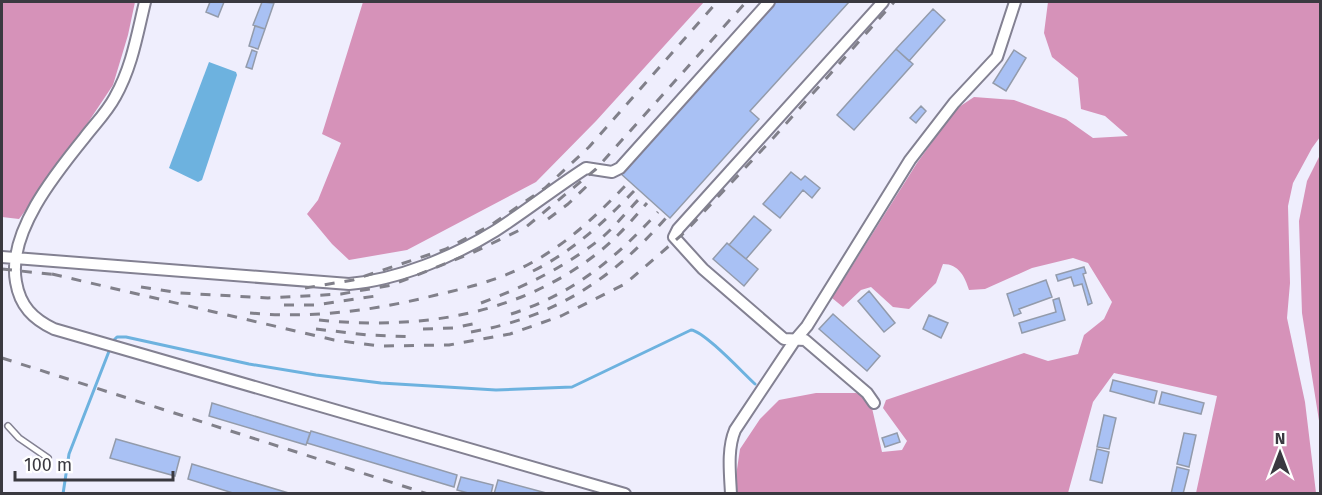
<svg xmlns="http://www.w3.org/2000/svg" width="1322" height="495" font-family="'Fira Sans',sans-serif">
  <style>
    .forest { fill: #d692b9 }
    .water { fill: #6db2df }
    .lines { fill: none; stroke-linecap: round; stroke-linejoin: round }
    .stream { stroke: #6db2df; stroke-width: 3 }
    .building { fill: #a9c1f4; stroke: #939bab; stroke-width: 1.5 }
    .service-casing { stroke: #838192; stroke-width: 8 }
    .minor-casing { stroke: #838192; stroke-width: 14 }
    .service { stroke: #fff; stroke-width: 5 }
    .minor { stroke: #fff; stroke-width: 10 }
    .rail { stroke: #81808a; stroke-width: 3; stroke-dasharray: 10 10; stroke-linecap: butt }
  </style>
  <rect width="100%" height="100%" fill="#efeefd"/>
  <path class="forest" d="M2 2H135L128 35 113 85 59 166 19 219 2 217Z
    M363 2H704L596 121 536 182 407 250 349 260 332 244 307 214 318 200 341 143 322 134Z
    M1048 2H1320V137L1312 148 1293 183 1288 206 1290 283 1287 318 1305 402 1316 493H1196L1217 396 1114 373 1093 402 1068 493 737 494 736 476 740 449 760 419 779 400 816 393H856L864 396 872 408 882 452 902 450 907 441 883 408 886 400 1024 353 1048 361 1078 354 1084 335 1104 319 1112 302 1088 263 1073 258 1032 268 985 289 969 290C965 277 959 264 943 264L936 283 909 309 893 307 871 287 861 290 843 307 832 298 917 163 956 109 974 97 1014 100 1066 119 1093 138 1128 136 1105 116 1081 109 1078 78 1052 57 1044 33Z
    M1320 155V427L1302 313 1299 221 1307 181Z"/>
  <path class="water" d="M209 62 236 72 237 75 202 180 198 182 169 168Z"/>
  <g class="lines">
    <path class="stream" d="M63 494 69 454 113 341 117 337H126L249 364 316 375 381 383 496 390 572 387 691 330C704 331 743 373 755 384"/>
  </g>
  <path class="building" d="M210 2H224L218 17 206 12Z
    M262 2 274 3 265 29 253 25Z
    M773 2H849L750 111 759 119 670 218 620 173Z
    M933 9 945 20 909 61 896 49Z
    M255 26 265 29 258 49 249 46Z
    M896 49 913 64 854 130 837 115Z
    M252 50 257 52 252 69 246 67Z
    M1014 50 1026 58 1006 91 993 83Z
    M921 106 926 111 916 123 910 118Z
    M791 172 801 180 805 176 820 188 812 198 803 190 780 218 763 204Z
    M754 216 771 230 746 259 729 245Z
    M727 243 758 269 744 286 713 259Z
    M1084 267 1086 273 1083 274 1092 303 1088 305 1082 284 1074 286 1071 277 1058 281 1056 275Z
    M1046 280 1052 297 1019 309 1021 313 1014 316 1007 294Z
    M869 291 895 323 884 332 858 301Z
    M1059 298 1065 320 1022 333 1019 323 1056 312 1053 300Z
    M833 314 880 356 867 371 819 329Z
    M929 315 948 323 941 338 923 329Z
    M1113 380 1157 391 1154 403 1110 391Z
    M1162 392 1204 403 1201 414 1159 404Z
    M212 403 310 433 306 445 209 416Z
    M1104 415 1116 418 1109 449 1097 447Z
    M311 431 457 475 454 487 307 443Z
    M897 433 900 442 885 447 882 438Z
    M1184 433 1196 435 1189 467 1177 464Z
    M116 439 180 457 175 476 110 458Z
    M1097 449 1109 452 1102 483 1090 480Z
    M192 464 292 494H236L188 479Z
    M1177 467 1189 470 1183 494H1171Z
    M461 477 493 485 491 494H472L457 490Z
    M498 480 550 494H494Z"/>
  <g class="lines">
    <g class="service-casing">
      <path id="service" d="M8 426 19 438 48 458"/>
    </g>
    <g class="minor-casing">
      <path id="minor" d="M145 2C137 35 132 67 115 97 107 112 95 124 85 137 55 174 7 233 16 282 20 306 33 319 54 329L625 494
        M2 257 349 284C397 280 453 257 495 231 526 211 555 188 586 168L612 172 620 168 769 2
        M874 403 867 393 805 340 784 339 703 269 674 237 678 229 883 2
        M731 494C730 473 727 449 735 430L795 340 807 326 910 160 954 103 997 57 1015 2"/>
    </g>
    <use href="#service" class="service"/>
    <use href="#minor" class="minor"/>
    <path class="rail" d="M548 219 568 204 589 184
      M2 269 58 275
      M533 271C573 251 603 223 634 191
      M52 274 334 340 379 346 449 345 510 334 561 316 625 284 684 233 775 136 894 2
      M141 287 180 293 268 298 341 294 392 285 472 253 526 227 596 169 746 2
      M305 288 353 280 446 249 491 225 545 188 589 147 717 2
      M481 303C524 287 563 268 599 240 614 228 627 211 641 197
      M284 305H315L376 296
      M250 313C314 319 378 310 440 294 471 287 502 279 531 263 568 243 597 215 626 185
      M511 314C573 294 615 259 658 212
      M319 320C419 330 518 316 599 252 617 238 632 220 647 203
      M316 329 367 335 415 337
      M423 329 453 328 482 322
      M471 332C555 317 611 280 666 218
      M2 358 428 494"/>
  </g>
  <rect width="1322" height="495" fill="none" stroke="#3a3940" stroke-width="6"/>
  <g transform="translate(1280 453)" stroke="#ffffff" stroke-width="4.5" paint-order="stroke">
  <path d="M0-4.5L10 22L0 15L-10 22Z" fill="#3a3940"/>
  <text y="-9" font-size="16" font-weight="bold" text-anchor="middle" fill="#3a3940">N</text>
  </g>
  <path d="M15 471v9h158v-9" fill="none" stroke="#3a3940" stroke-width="3"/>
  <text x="24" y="471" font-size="18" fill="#3a3940" stroke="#ffffff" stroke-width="4.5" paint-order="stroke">100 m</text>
</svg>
